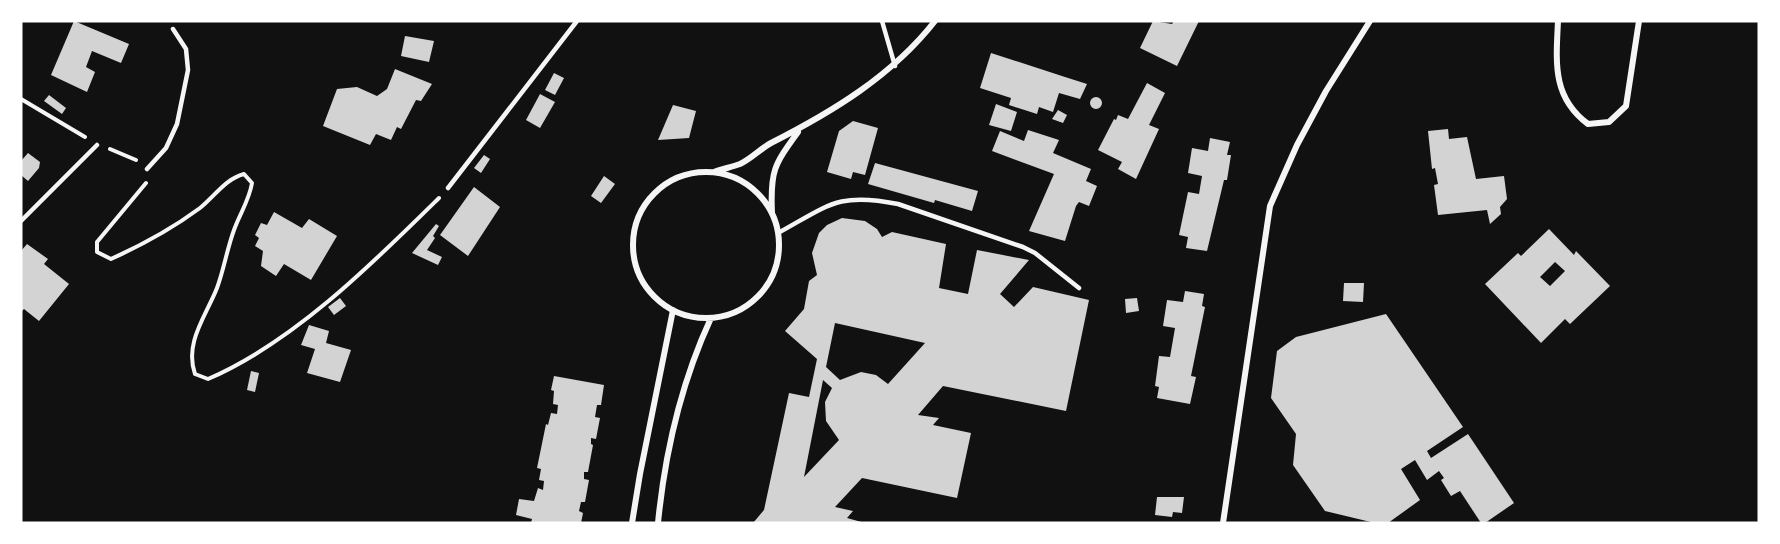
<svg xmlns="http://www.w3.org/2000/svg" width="1780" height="544" font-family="Ubuntu,sans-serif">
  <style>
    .building { fill: #d3d3d3; fill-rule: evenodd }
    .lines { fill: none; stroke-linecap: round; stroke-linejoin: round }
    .path { stroke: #f5f5f5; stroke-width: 4 }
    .service { stroke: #f5f5f5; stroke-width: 4.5 }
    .minor { stroke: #f5f5f5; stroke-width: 6 }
  </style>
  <rect width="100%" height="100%" fill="#111"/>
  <path class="building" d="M74 21 129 44 121 63 92 51 86 67 95 72 87 92 51 75Z
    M1153 21 1172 24 1174 21H1199L1177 66 1140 48Z
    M405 36 434 41 429 62 401 56Z
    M991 53 1065 77 1087 84 1080 99 1059 93 1053 112 1039 107 1037 114 1009 105 1011 98 980 88Z
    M395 69 432 84 421 101 416 100 401 129 397 127 391 140 376 134 370 145 323 126 337 89 357 87 377 96 387 89Z
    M554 73 564 78 555 95 545 90Z
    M1147 83 1165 93 1149 125 1159 129 1136 179 1118 169 1122 162 1098 150 1114 119 1116 120 1118 115 1128 119Z
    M540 94 555 102 540 128 526 120Z
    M49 95 66 108 62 114 44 101Z
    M1090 103a6 6 0 1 1 12 0a6 6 0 1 1-12 0Z
    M996 104 1017 112 1011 131 989 125Z
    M673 105 696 111 689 138 658 140Z
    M1058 110 1067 115 1063 123 1052 119Z
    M853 121 878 128 865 175 853 172 851 179 827 172 839 131Z
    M1448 129 1449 139 1467 137 1476 179 1504 176 1507 199 1500 207 1501 214 1490 224 1487 210 1438 215 1434 185 1438 184 1435 168 1432 169 1428 131Z
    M1028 130 1059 140 1053 153 1091 169 1086 181 1097 186 1089 206 1079 202 1076 206 1065 241 1029 231 1054 174 992 151 1000 131 1024 141Z
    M1210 138 1230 142 1227 155H1231L1227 180H1224L1207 251 1186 248 1188 237 1179 235 1188 192 1199 194 1202 176 1188 173 1192 148 1208 151Z
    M28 153 40 162 39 168 28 181 21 175V161Z
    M484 155 490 159 481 173 474 168Z
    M875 163 978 191 972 211 935 200 934 203 868 184Z
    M604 176 615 184 601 203 591 196Z
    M474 187 500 207 468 256 440 235Z
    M274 212 302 228 309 219 337 236 311 280 284 264 276 276 261 266 263 251 255 246 259 238 255 235 261 223 267 225Z
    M842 218 865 221 877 229 882 237 892 232 946 244 939 288 968 294 977 250 1029 260 1000 294 1014 307 1033 287 1089 300 1066 411 943 386 918 415 939 418 933 425 971 433 957 498 862 478 835 507 853 511 847 518 865 523H753L764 510 789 393 809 397 817 359 785 331 804 309 809 281 817 275 812 253 819 233 827 225ZM835 323 925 343 888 384 876 375 861 372 840 380 826 367ZM823 380 832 388 825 402 826 421 839 440 804 477Z
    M436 224 439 226 433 236 435 238 427 250 442 257 438 265 412 253Z
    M1549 229 1574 255 1576 251 1610 286 1570 324 1565 319 1541 343 1485 284 1518 253 1521 256ZM1555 262 1565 271 1550 286 1540 277Z
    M27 244 48 259 44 264 69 284 39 321 24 309 21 312V251Z
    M1344 283H1364L1363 302 1343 301Z
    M1185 291 1204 294 1202 306 1205 307 1191 376 1196 377 1190 404 1157 398 1159 387 1155 386 1159 356 1170 357 1175 328 1163 326 1167 300 1183 302Z
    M340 298 346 306 334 315 328 307Z
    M1137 298 1139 311 1126 313 1125 299Z
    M1386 314 1463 427 1427 451 1431 458 1468 434 1514 503 1485 523H1481L1460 491 1451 496 1441 480 1444 478 1439 471 1427 480 1415 460 1401 469 1420 500 1388 523H1375L1325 511 1293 465 1296 434 1271 398 1277 351 1296 337Z
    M309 325 329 331 326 343 351 350 340 382 307 373 315 349 301 345Z
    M251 371 259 373 255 392 247 390Z
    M554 376 604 385 601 405H597L595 417 600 418 596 439 591 438V444L593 445 588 472H584V479L589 480 585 502H581L579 511 583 513 581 523H531L532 519 516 515 519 499 534 501 538 488 543 490 544 481 539 480 541 469 537 468 546 424 548 425 551 413 557 414 558 405 553 404 554 391 551 390Z
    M1157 497H1184L1182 513 1173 512 1172 517 1155 515Z"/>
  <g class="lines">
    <path class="path" d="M21 99 85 137
      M110 149 136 160
      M146 183 97 242V252L111 259C142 245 173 228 200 208 215 196 225 179 244 174L252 183C249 201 240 213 234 230 227 249 224 269 217 288 206 316 184 343 195 374L208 379C294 342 373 263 439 198"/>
    <path class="service" d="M882 21 895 66
      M147 169 166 148 177 124 188 70 186 49 173 29
      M448 188 577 21
      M21 221 97 145
      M778 233C829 205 838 192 898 204L1023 247 1035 253 1079 288"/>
    <path class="minor" d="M1558 21C1556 63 1552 97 1588 124L1609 122 1626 106 1639 21
      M714 172C722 169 732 167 740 164 751 159 760 149 771 143 832 112 892 76 935 21
      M633 245a73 73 0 1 1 146 0a73 73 0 1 1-146 0Z
      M772 213C770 171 774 165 798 132
      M632 523 640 474 673 310
      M658 523C665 452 681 383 711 318
      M1223 523 1270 206 1297 145 1326 91 1370 21"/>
  </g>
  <rect width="1780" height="544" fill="none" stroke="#ffffff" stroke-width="45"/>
</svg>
